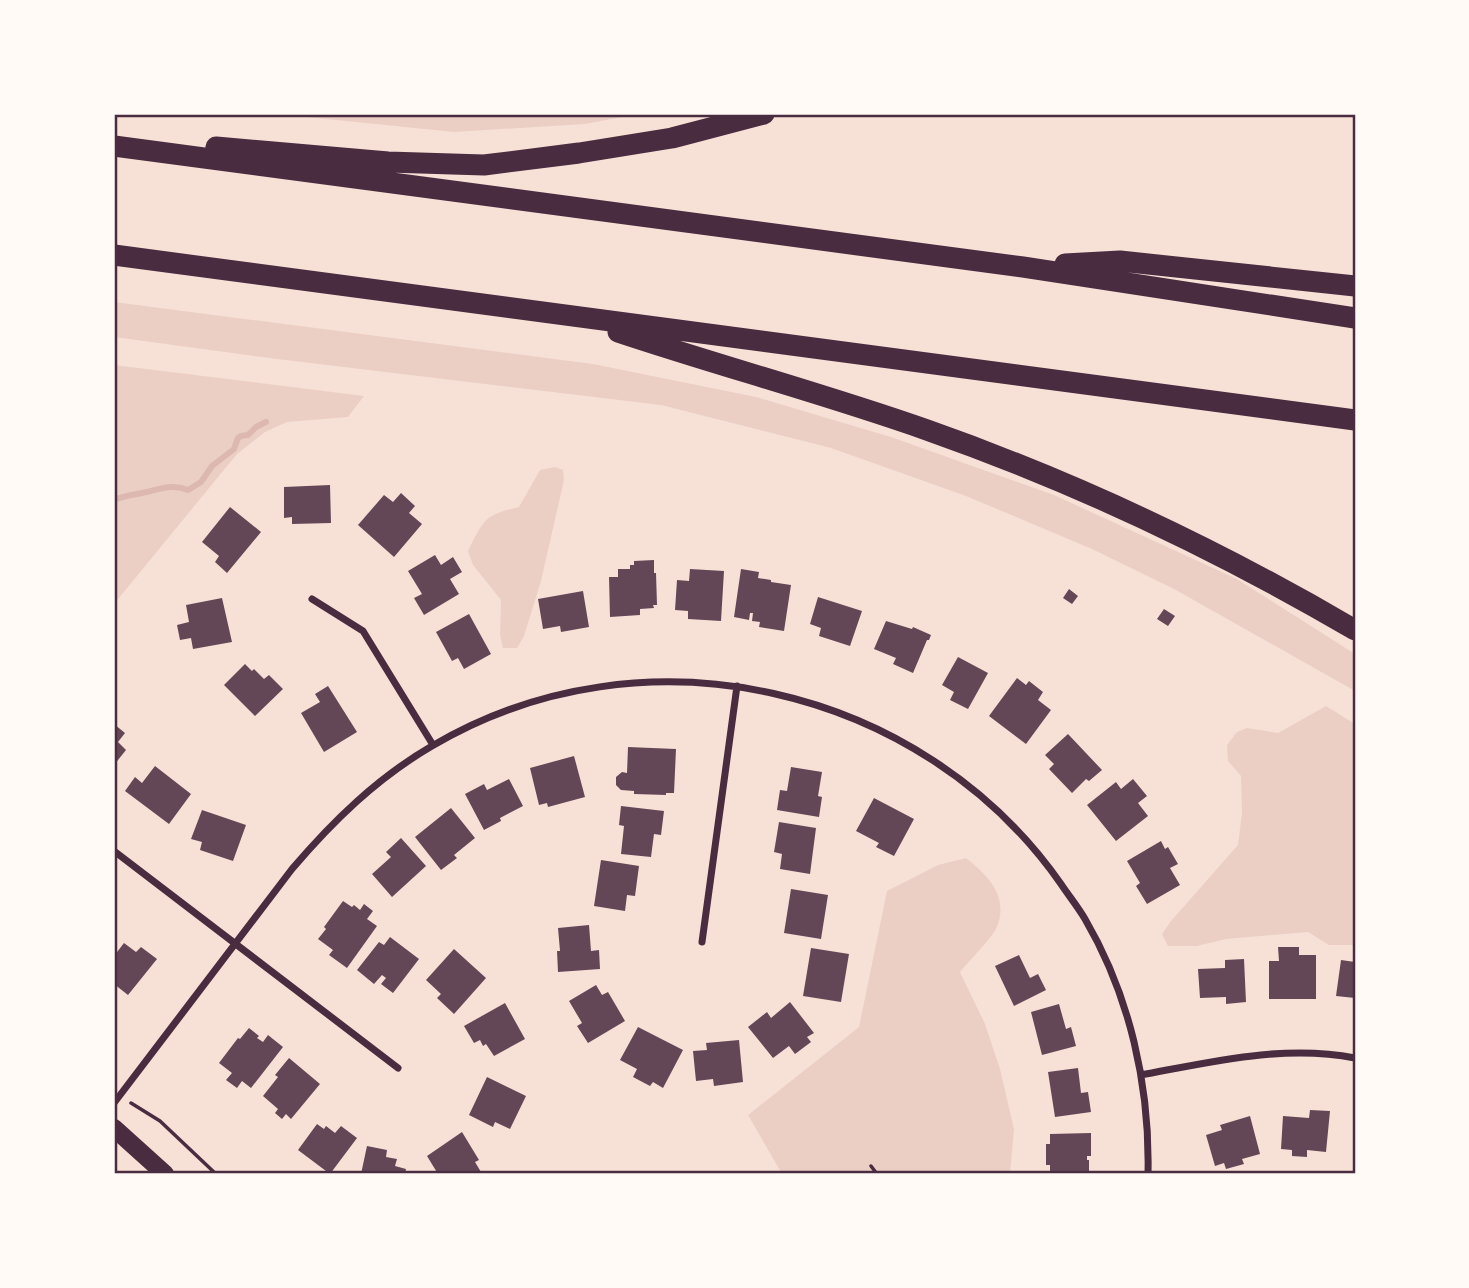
<svg xmlns="http://www.w3.org/2000/svg" width="1469" height="1288" font-family="'Golos Text',sans-serif">
  <style>
    .green { fill: #ebcfc5 }
    .lines { fill: none; stroke-linecap: round; stroke-linejoin: round }
    .stream { stroke: #dcb8b0; stroke-width: 6 }
    .building { fill: #644757 }
    .path { stroke: #4a2c40; stroke-width: 3.5 }
    .minor { stroke: #4a2c40; stroke-width: 7 }
    .primary { stroke: #4a2c40; stroke-width: 18 }
    .motorway { stroke: #4a2c40; stroke-width: 21 }
    .neatline { fill: none; stroke: #4a2c40; stroke-width: 2.5 }
  </style>
  <rect width="100%" height="100%" fill="#f7e1d7"/>
  <path class="green" d="M277 114H638L585 124 454 132Z
    M114 302 593 364 756 397 891 437 1054 495 1237 579 1355 654V691L1174 589 1092 549 966 496 831 448 661 405 277 359 114 337Z
    M114 365 364 396 348 417 287 422 265 432 237 454 114 604Z
    M555 467 563 470 564 480 541 581 524 636 517 648H503L500 635 501 600 473 565 468 551C484 519 484 515 519 507L540 470Z
    M1326 706 1355 724V945H1329L1308 932 1226 939 1197 946H1168L1162 934 1171 921 1238 845 1242 813 1241 776 1228 761 1227 745 1237 732 1247 728 1278 733Z
    M966 858C989 876 1010 898 996 929 990 940 969 961 960 972L985 1024 1000 1069 1014 1129 1010 1174H782L748 1115 859 1027 887 891 938 865Z"/>
  <g class="lines">
    <path class="stream" d="M114 500C124 496 132 495 142 493 159 490 171 483 188 490L201 482 212 466 234 449 238 438 241 436 248 435 256 427 266 422"/>
  </g>
  <path class="building" d="M330 485 331 523 292 524V517L284 518V487Z
    M401 493 415 506 409 513 422 524 394 557 358 525 384 495 393 502Z
    M230 507 261 532 227 573 215 562 219 556 202 542Z
    M435 555 441 565 453 557 462 572 450 579 459 594 424 615 414 598 422 594 408 571Z
    M654 560V573H656L657 605H653L654 608 640 609V615L610 617 609 577H618V569H630V565H634V561Z
    M690 569 724 571 721 621 688 619V611L675 610 677 580 689 581Z
    M741 569 759 572 758 578 771 580V582L791 585 784 631 759 627 760 622 752 621 753 613H750L749 620 734 617Z
    M1069 589 1078 596 1072 604 1063 598Z
    M583 591 589 627 561 632 560 626 543 629 538 599Z
    M818 597 862 611 850 646 819 636 821 628 810 624Z
    M222 598 232 642 193 649 191 638 180 640 177 625 189 622 186 605Z
    M1164 609 1175 616 1168 626 1157 619Z
    M469 614 491 654 464 669 458 658 452 661 436 632Z
    M886 621 912 629 913 627 931 635 929 640H927L913 673 893 664 896 658 874 649Z
    M958 657 988 673 968 709 950 700 954 692 942 685Z
    M245 664 252 671 254 669 264 679 269 675 283 689 255 716 224 685Z
    M1017 678 1026 685 1029 681 1043 692 1038 700 1051 710 1026 744 989 716Z
    M328 686 357 732 324 752 301 713 320 702 315 694Z
    M114 724 125 733 118 742 126 750 114 765Z
    M1068 734 1102 770 1089 781 1086 779 1072 793 1049 769 1054 764 1045 755Z
    M628 747 676 749 674 793H666V795L634 794V791L621 790 616 785V777L622 772 627 773Z
    M574 756 585 797 548 807 547 803 539 805 530 768Z
    M155 766 191 794 169 824 125 791 135 777 142 783Z
    M791 767 822 772 818 796 822 797 819 817 777 810 780 790 787 791Z
    M509 779 523 806 500 818 501 821 484 830 465 794 484 784 487 790Z
    M1133 779 1147 796 1138 803 1148 816 1116 841 1087 805 1116 782 1121 789Z
    M874 798 914 819 894 856 876 847 879 843 856 831Z
    M621 806 664 811 661 835 654 834 651 857 621 854 624 826 619 825Z
    M451 808 475 838 454 855 457 858 441 870 415 837Z
    M202 810 246 825 233 861 200 850 202 842 191 839Z
    M779 822 816 828 810 874 780 869 782 854 774 852Z
    M401 838 426 866 392 897 372 874 391 857 386 852Z
    M1161 841 1165 849 1168 847 1178 864 1170 868 1180 885 1147 904 1136 886 1140 883 1127 861Z
    M601 860 639 866 635 896 627 895 625 911 594 906Z
    M791 889 828 895 821 939 784 933Z
    M343 901 352 907 354 905 360 910 364 904 373 911 367 919 377 926 347 968 329 955 333 950 318 939 326 929 324 927Z
    M589 925 591 951 599 950 600 969 558 972 557 951H560L558 928Z
    M390 937 419 959 393 993 381 984 386 978 382 975 374 984 357 970 379 942 384 945Z
    M124 943 136 952 141 947 157 959 128 995 114 984V956Z
    M1278 947H1299V955H1316V999H1269V961H1279Z
    M811 948 849 954 841 1002 803 996Z
    M454 949 486 978 454 1014 437 998 441 994 426 980Z
    M1019 955 1030 978 1038 974 1046 990 1014 1006 995 966Z
    M1244 959 1246 1002 1226 1004V997L1200 998 1198 969 1225 968V960Z
    M1341 960 1355 962V998L1336 996Z
    M596 985 602 995 608 992 625 1021 588 1043 577 1026 582 1023 569 1001Z
    M790 1002 814 1033 807 1037 811 1042 795 1054 789 1046 773 1058 748 1027 767 1012 771 1018Z
    M505 1003 525 1039 494 1056 486 1044 483 1046 480 1040 474 1043 464 1026Z
    M1059 1004 1066 1029 1071 1027 1076 1046 1042 1055 1031 1012Z
    M638 1027 683 1050 663 1088 653 1082 650 1086 633 1077 637 1069 620 1060Z
    M249 1028 259 1036 257 1038 263 1042 268 1035 283 1047 251 1088 242 1081 237 1088 226 1080 232 1073 219 1063 238 1038 240 1039Z
    M739 1040 743 1082 714 1086 713 1079 696 1081 693 1051 707 1050 706 1043Z
    M289 1058 320 1084 291 1119 286 1114 282 1119 275 1113 278 1109 263 1096 278 1077 275 1075Z
    M1078 1068 1081 1093 1088 1092 1091 1112 1055 1117 1048 1072Z
    M487 1077 526 1096 510 1129 495 1122 493 1127 469 1115Z
    M1310 1110 1330 1111 1326 1152 1307 1150V1157L1292 1156V1150L1281 1149 1283 1116 1309 1118Z
    M1250 1116 1260 1154 1242 1159 1244 1164 1226 1169 1224 1163 1215 1166 1206 1135 1222 1130 1220 1125Z
    M317 1124 324 1129 326 1126 335 1133 341 1126 357 1138 330 1174 298 1150Z
    M462 1132 479 1160 475 1162 481 1172 477 1174H438L427 1156Z
    M1091 1133V1156H1087V1160H1089V1174H1050V1165H1046V1144H1050V1134Z
    M367 1146 387 1150 386 1157 397 1159 395 1166 406 1169 405 1174H361Z"/>
  <g class="lines">
    <path class="path" d="M131 1103 160 1121 216 1174
      M871 1166 877 1174"/>
    <path class="minor" d="M312 599 363 631 433 745
      M114 851 398 1068
      M702 942 737 686
      M1141 1075C1211 1062 1284 1044 1355 1058
      M114 1103 292 869C333 821 377 778 432 746 643 621 922 685 1061 884 1069 896 1078 907 1085 919 1130 996 1150 1086 1148 1174"/>
    <path class="primary" d="M114 1128 165 1174"/>
    <path class="motorway" d="M114 146 1023 267 1355 318
      M216 147 388 162 484 165 579 153 672 138 764 114
      M114 255 1355 420
      M1065 264 1120 261 1355 286
      M618 332C720 366 825 394 927 430 1075 482 1220 551 1355 630"/>
  </g>
  <rect width="1469" height="1288" fill="none" stroke="#fffaf5" stroke-width="231"/>
  <rect x="116" y="116" width="1238" height="1056" class="neatline"/>
</svg>
